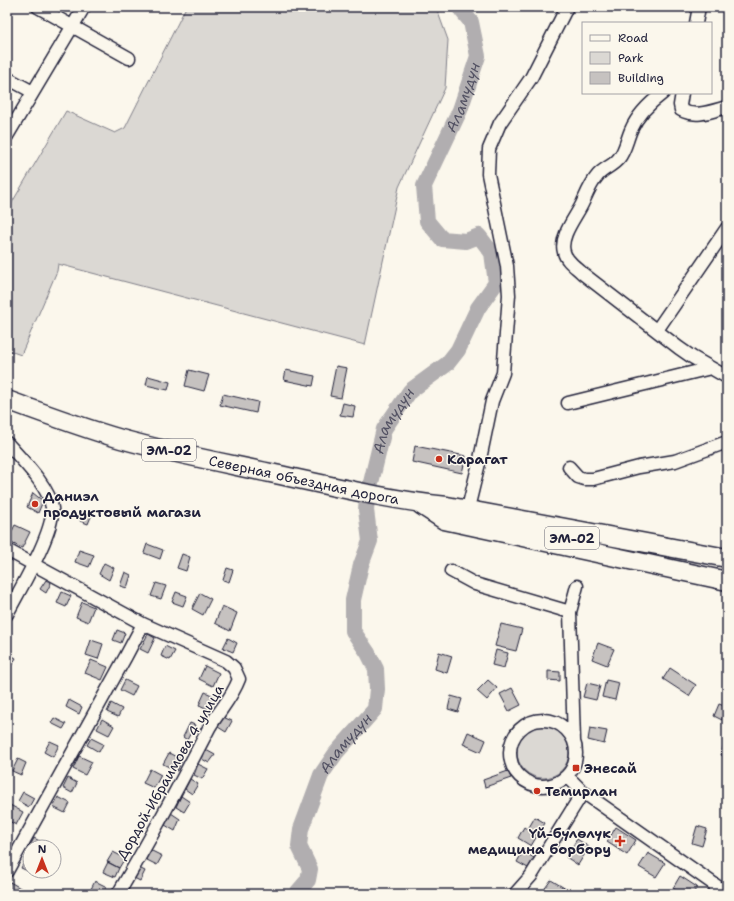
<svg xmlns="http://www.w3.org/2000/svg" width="734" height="901" font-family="'Shantell Sans',sans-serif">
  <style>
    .green { fill: #dbd8d3; stroke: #7e7d87 }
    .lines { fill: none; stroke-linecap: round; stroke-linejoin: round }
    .river { stroke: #b1aeb0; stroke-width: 16 }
    .building { fill: #c6c2c0; stroke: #22223b }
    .minor-casing { stroke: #22223b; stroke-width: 15 }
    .highway-casing { stroke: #22223b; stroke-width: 21 }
    .minor { stroke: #fbf7ec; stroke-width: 12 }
    .highway { stroke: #fbf7ec; stroke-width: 18 }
    .poi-dot { fill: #c8321e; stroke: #fbf7ec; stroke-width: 1.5 }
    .labels { text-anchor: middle; stroke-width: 3; stroke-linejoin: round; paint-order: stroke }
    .shield { fill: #fbf7ec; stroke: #636270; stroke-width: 1 }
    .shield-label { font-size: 13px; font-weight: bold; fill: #22223b }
    .poi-label { font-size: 14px; font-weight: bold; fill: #22223b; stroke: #fbf7ec; text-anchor: start }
    .street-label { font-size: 14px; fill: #22223b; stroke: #fbf7ec }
    .water-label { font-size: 15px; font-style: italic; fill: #545364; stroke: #fbf7ec }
  </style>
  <rect width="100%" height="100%" fill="#fbf7ec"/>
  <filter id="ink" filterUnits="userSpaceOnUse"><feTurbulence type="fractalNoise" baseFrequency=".025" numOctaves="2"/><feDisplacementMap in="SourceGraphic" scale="8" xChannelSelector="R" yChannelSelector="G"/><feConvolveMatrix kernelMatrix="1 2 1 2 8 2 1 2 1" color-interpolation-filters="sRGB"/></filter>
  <g filter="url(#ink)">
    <path class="green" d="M186 7H436L448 40 445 88 399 187 365 345 58 264 57 271 21 355 7 350V211L66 111 115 133 125 128Z
      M517 752a26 26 0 1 1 52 0a26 26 0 1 1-52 0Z"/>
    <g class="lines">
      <path class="river" id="s1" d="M296 894 308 880 310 869 299 846 301 829 321 775 336 753 375 709 377 689 376 669 368 653 353 631V600L361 565 370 541 366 510 367 499 384 429 410 391 447 364 458 350 478 308 496 283 492 253 479 236 466 241 442 239 427 221 424 186 460 110 478 56 471 22 459 7"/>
    </g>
    <path class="building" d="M336 366 347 368 341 398 330 396Z
      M189 370 209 375 204 391 185 386Z
      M286 370 315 376 313 386 284 380Z
      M148 376 170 382 168 390 146 385Z
      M223 394 258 402 256 413 220 405Z
      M343 403 355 406 353 417 340 415Z
      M415 446 466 456 462 473 412 462Z
      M33 493 43 501 38 513 27 507Z
      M83 512 92 514 88 524 80 521Z
      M15 525 30 532 22 548 7 541Z
      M147 544 163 550 160 559 144 553Z
      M79 550 94 555 89 567 75 562Z
      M182 554 190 557 186 571 177 568Z
      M104 563 114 568 109 580 99 574Z
      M227 568 233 570 229 582 223 580Z
      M125 572 131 575 127 588 120 586Z
      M46 580 51 583 46 593 40 589Z
      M156 583 166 586 161 599 151 596Z
      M62 592 71 596 66 607 57 603Z
      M176 592 187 596 183 606 172 602Z
      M200 593 211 599 203 615 192 609Z
      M82 602 94 607 88 622 76 617Z
      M222 606 237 613 230 631 215 623Z
      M501 624 522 629 516 651 495 646Z
      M117 630 125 633 121 643 113 640Z
      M148 634 155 638 148 653 140 649Z
      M228 638 237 643 233 652 223 648Z
      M91 640 103 644 98 659 86 655Z
      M598 643 614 649 607 665 592 659Z
      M165 646 175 651 170 660 161 656Z
      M496 650 508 653 504 668 492 665Z
      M439 652 452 656 447 673 435 669Z
      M7 653 16 658 7 673Z
      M91 660 108 667 102 680 85 673Z
      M205 666 219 673 213 686 199 679Z
      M670 668 696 685 689 696 663 679Z
      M548 671 560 672V681L548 680Z
      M125 680 137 686 132 696 120 690Z
      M488 680 497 688 487 700 477 691Z
      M606 680 619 683 615 700 602 697Z
      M587 683 600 686 596 700 583 697Z
      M512 688 521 705 509 711 500 694Z
      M205 692 214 696 208 709 199 705Z
      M451 696 462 699 458 712 448 709Z
      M69 700 82 707 79 714 66 707Z
      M111 703 122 709 118 717 107 712Z
      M719 704 727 707 722 720 714 716Z
      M223 717 232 721 226 732 218 727Z
      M54 718 66 724 63 729 51 723Z
      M102 719 114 726 109 735 97 729Z
      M190 723 195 725 187 740 183 737Z
      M590 728 607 731 604 744 588 740Z
      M468 732 486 740 481 752 463 744Z
      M727 734V757L721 755Z
      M91 738 103 744 99 752 87 745Z
      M50 741 59 745 53 757 44 752Z
      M206 750 215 755 209 763 202 759Z
      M169 753 182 760 177 771 163 764Z
      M79 756 92 762 85 775 73 769Z
      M18 759 26 763 21 775 12 771Z
      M198 764 208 769 202 779 194 775Z
      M150 769 161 775 154 788 143 783Z
      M508 771 511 778 485 787 483 780Z
      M68 778 77 783 72 793 63 788Z
      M190 779 198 784 192 794 185 789Z
      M23 792 34 798 29 807 18 801Z
      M181 796 190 802 184 812 176 807Z
      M58 797 70 803 65 813 53 807Z
      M10 805 23 812 16 825 7 820V811Z
      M171 813 180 819 175 831 165 825Z
      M535 817 545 823 538 835 528 829Z
      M697 826 707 829 702 846 692 843Z
      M524 827 537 836 531 846 518 838Z
      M616 827 636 840 627 855 607 842Z
      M34 838 45 844 43 847H30L29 848Z
      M577 839 589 847 578 865 566 857Z
      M150 850 162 856 157 865 145 859Z
      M523 851 534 858 528 868 517 862Z
      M113 852 125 858 119 868 107 862Z
      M648 853 665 863 656 877 639 867Z
      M26 858 30 859V872L21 868Z
      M108 862 119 868 115 877 103 872Z
      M139 868 145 871 140 881 134 878Z
      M680 876 697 887 693 894H682L673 888Z
      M551 880 571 892 569 894H548L543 891Z
      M95 881 107 887 103 894H96L90 891Z
      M10 882 22 889 20 894H7V888Z"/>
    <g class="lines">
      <g class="minor-casing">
        <path id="minor" d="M38 7 129 58
          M696 23 699 7
          M7 78 33 92
          M663 93C651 102 637 116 631 130 627 139 625 151 619 158 613 166 604 168 598 175 591 183 587 193 583 202 577 216 559 236 564 252 566 261 576 267 582 273L679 348 692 357 725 376
          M682 93 680 105 681 110C696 118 712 111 727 107
          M7 136 84 7
          M657 330 727 228
          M568 403 711 368
          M7 443C21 459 50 487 52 508 55 531 19 591 7 614
          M569 467 578 477 584 479H593L639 467 675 461 727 442
          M470 500 480 459 492 401 503 373 509 295 507 266 488 174 489 149 500 123 531 78 567 7
          M7 550 143 624 226 661 234 668 239 679C232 698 219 711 209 728 180 784 150 840 118 894
          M451 571 475 584 570 612
          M510 753a33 33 0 1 1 66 0a33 33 0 1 1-66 0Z
          M574 741 570 612 577 586
          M567 776 583 792 718 887 714 894
          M7 871 126 656 143 624
          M515 894 531 876 583 792"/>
      </g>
      <g class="highway-casing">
        <g id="highway">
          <path id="s2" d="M7 400C45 414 83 428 121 439 171 453 224 463 275 474 332 486 389 500 447 506L727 558"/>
          <path d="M421 505 444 520 727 581"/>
        </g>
      </g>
      <use href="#minor" class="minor"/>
      <use href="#highway" class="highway"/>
    </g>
  </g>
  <g class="poi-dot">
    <circle cx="439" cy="459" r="4"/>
    <circle cx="35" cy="504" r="4"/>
    <rect x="572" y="764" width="8" height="8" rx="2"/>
    <circle cx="537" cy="791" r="4"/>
    <path d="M618 835h4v4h4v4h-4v4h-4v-4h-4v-4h4z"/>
  </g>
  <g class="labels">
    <g class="shield">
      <rect x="142" y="439" width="54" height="22" rx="3"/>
      <rect x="545" y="527" width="54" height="22" rx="3"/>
    </g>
    <g class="shield-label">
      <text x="169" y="455">ЭМ-02</text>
      <text x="572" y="543">ЭМ-02</text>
    </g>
    <g class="poi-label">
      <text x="447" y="464">Карагат</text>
      <text x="43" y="501">Даниэл<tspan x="43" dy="16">продуктовый магази</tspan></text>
      <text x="584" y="773">Энесай</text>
      <text x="545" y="796">Темирлан</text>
      <text x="611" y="838" text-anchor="end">Үй-бүлөлүк<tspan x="611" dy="16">медицина борбору</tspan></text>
    </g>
    <g class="street-label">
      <text dy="5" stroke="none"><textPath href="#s2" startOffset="308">Северная объездная дорога</textPath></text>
      <text transform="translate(170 772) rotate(-60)" y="5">Дордой-Ибраимова 4 улица</text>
    </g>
    <g class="water-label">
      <text dy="5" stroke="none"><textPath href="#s1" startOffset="939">Аламүдүн</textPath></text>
      <text dy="5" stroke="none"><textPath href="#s1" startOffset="518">Аламүдүн</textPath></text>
      <text dy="5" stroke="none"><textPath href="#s1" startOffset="170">Аламүдүн</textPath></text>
    </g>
  </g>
  <rect width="734" height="901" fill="none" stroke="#fbf7ec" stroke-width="24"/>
  <rect x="12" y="12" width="710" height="877" fill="none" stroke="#22223b" stroke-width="1.5" filter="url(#ink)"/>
  <rect x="582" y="22" width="130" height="72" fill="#fbf7ec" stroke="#a4a2a5"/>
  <rect x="590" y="35" width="20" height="6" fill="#fbf7ec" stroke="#a4a2a5"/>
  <text x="618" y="42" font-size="12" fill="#22223b">Road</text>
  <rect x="590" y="52" width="20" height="12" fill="#dbd8d3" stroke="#a4a2a5"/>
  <text x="618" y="62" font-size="12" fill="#22223b">Park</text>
  <rect x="590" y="72" width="20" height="12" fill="#c6c2c0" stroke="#a4a2a5"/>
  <text x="618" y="82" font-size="12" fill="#22223b">Building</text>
  <g transform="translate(42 859)"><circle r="19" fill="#fbf7ec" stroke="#a4a2a5"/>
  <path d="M0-3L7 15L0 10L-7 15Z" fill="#c8321e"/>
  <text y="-6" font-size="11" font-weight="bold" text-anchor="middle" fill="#22223b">N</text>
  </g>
</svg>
